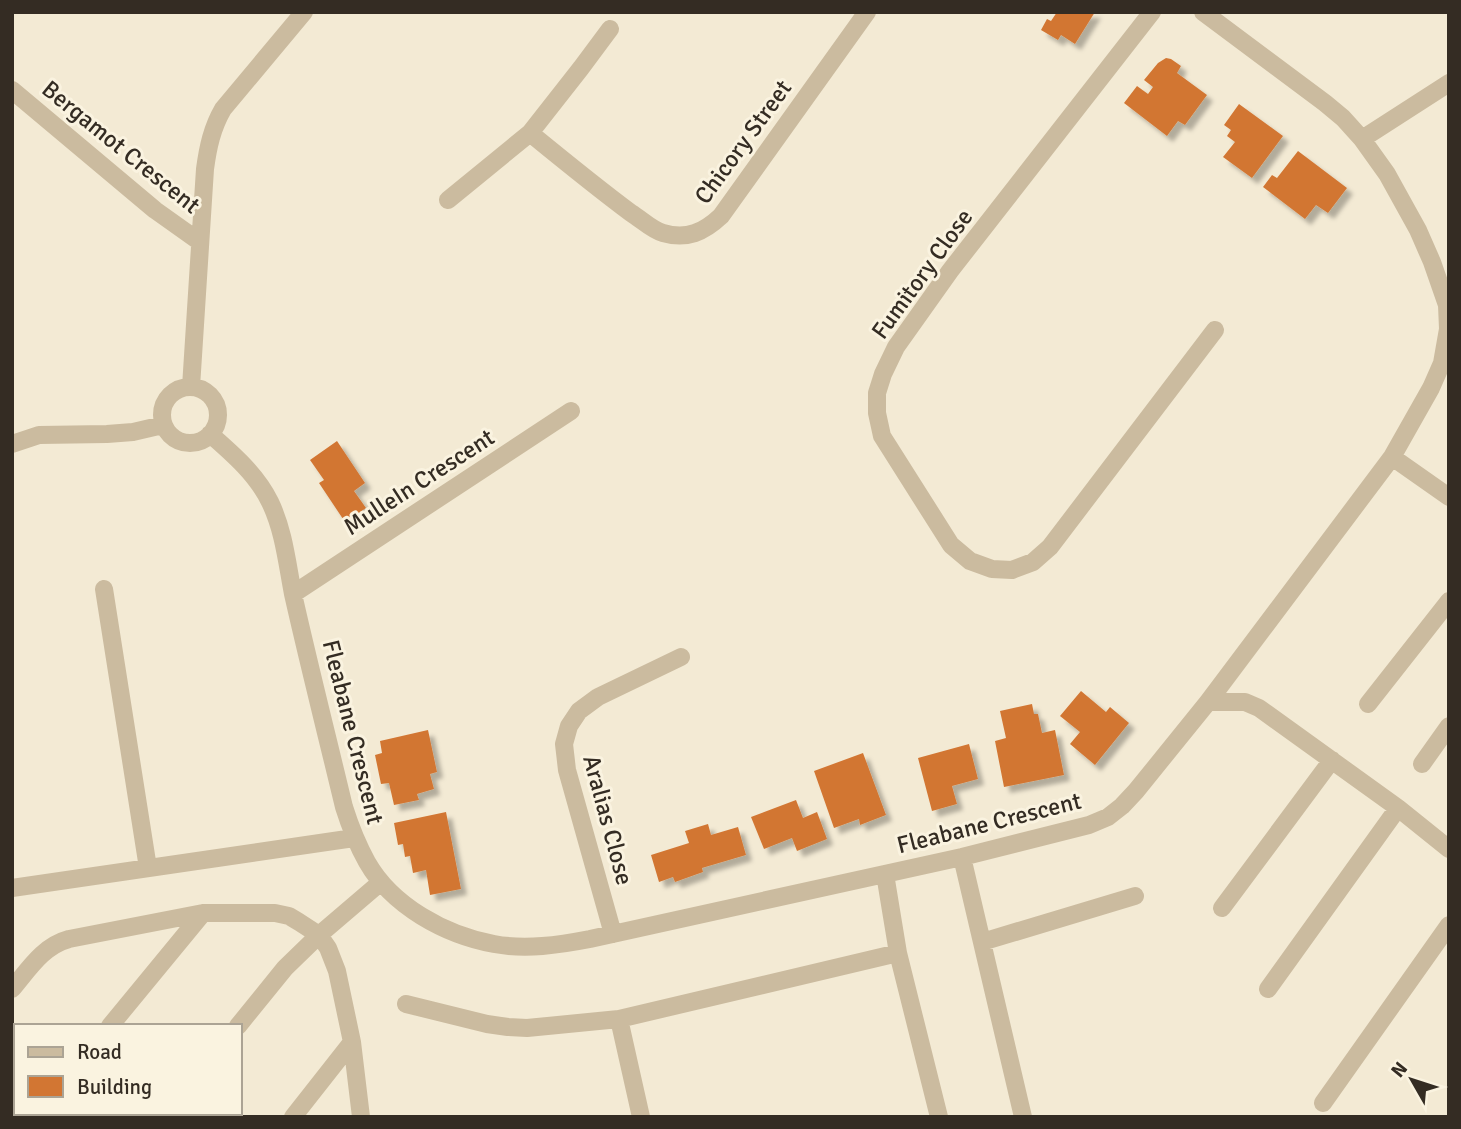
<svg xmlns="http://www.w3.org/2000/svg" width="1461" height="1129" font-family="Signika,sans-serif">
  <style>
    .building { fill: #d27633; filter: url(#shadow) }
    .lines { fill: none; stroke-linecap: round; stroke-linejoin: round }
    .street { stroke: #cbbb9f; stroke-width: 18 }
    .labels { text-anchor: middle; stroke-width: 6; stroke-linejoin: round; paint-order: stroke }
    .street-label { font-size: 24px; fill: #342c23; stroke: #faf3e0 }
  </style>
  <defs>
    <filter id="shadow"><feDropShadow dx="6" dy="6" stdDeviation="2" flood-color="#0004"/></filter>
  </defs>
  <rect width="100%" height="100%" fill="#f3ead4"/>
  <path class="building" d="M1057 12H1095L1075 44 1061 35 1058 40 1041 30 1047 19 1051 21Z
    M1166 58 1171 59 1181 66 1177 73 1207 95 1185 125 1178 121 1167 136 1124 103 1137 86 1148 94 1153 87 1144 80 1158 63Z
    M1239 104 1283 136 1252 178 1223 157 1235 142 1227 136 1231 130 1224 125Z
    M1298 151 1347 188 1328 213 1316 205 1305 219 1263 187 1272 175 1277 178Z
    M337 441 365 483 354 491 366 508 345 522 319 483 324 480 310 460Z
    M1081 691 1106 712 1110 707 1129 723 1095 765 1070 744 1080 732 1060 716Z
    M1032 704 1034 714H1038L1042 733 1055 730 1064 775 1004 787 995 741 1006 738 1000 711Z
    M428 730 437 772 430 774 434 789 417 794 419 800 394 805 389 783 381 784 375 755 382 753 380 741Z
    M969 744 978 779 952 786 957 804 932 811 918 758Z
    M863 753 886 815 860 825 859 819 834 828 814 771Z
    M796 800 803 818 817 812 827 839 797 851 792 838 764 849 751 817Z
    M446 812 461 889 430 895 426 870 413 873 410 856 405 857 403 844 398 845 394 823Z
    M708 824 711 835 738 827 746 855 702 868 703 872 675 882 673 877 659 882 651 855 689 843 685 831Z"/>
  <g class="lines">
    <path class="street" d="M1152 12 950 271 896 347 883 374 877 393V413L882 436 951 545 970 561 992 569 1012 570 1033 562 1050 547 1215 330
      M12 90 155 210 200 242
      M530 133C563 160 596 187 631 213 641 219 652 230 663 233 687 240 704 232 721 216L867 12
      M1362 139 1449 83
      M448 200 530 133 581 68 610 29
      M191 387 205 169C208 147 212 128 223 109L304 12
      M162 415a28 28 0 1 1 56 0a28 28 0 1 1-56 0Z
      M210 434C233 454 257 475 270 502 284 531 287 563 293 594 309 665 327 736 344 807 350 826 357 844 367 862 392 906 445 935 494 944 526 950 559 945 590 939L962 857 1089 825 1108 817 1122 806 1136 791 1208 702 1392 457 1431 388 1442 363 1448 329 1447 305 1432 262 1418 230 1387 174 1362 139 1343 118 1325 103 1203 12
      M12 444 39 435 107 434 133 432 163 425
      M1392 457 1449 497
      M104 589 148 868
      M293 594 571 411
      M1208 702H1245L1259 708 1398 808 1449 849
      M1368 704 1449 601
      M1422 764 1449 726
      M962 857 1023 1117
      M885 874 898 953 939 1117
      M12 888 354 838
      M1222 908 1332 760
      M613 934 567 770 564 744 569 726 579 711 598 697 681 657
      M982 942 1135 896
      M12 989C29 969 43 946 69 939L203 913H275L289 916 299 922 319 935 328 948 337 971 352 1042 361 1117
      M1268 989 1398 808
      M406 1004 487 1024 508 1027 527 1028 619 1019 898 953
      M619 1019 641 1117
      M110 1026 203 913
      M238 1026 285 968 319 935 381 882
      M1323 1103 1449 925
      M35 1117 38 1113
      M164 1117 167 1113
      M293 1117 352 1042"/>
  </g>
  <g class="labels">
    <g class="street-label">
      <text transform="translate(743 142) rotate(-54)" y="8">Chicory Street</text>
      <text transform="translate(121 147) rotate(39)" y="8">Bergamot Crescent</text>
      <text transform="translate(922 274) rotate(-54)" y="8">Fumitory Close</text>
      <text transform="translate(419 482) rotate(-33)" y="8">MulleIn Crescent</text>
      <text transform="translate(353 732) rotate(76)" y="8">Fleabane Crescent</text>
      <text transform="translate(608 820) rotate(75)" y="8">Aralias Close</text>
      <text transform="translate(989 823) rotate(-14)" y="8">Fleabane Crescent</text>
    </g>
  </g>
  <rect width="1461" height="1129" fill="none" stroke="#342c23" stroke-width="28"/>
  <rect x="14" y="1024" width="228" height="91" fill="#faf3e0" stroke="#aba394" stroke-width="2"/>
  <rect x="28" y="1047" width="35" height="10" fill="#cbbb9f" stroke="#aba394" stroke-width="2"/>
  <text x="77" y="1059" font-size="21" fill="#342c23">Road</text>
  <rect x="28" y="1076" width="35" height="21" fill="#d27633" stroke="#aba394" stroke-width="2"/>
  <text x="77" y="1094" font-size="21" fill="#342c23">Building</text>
  <g transform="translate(1412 1080) rotate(309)" stroke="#faf3e0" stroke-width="5" paint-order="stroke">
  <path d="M0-5L12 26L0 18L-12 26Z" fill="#342c23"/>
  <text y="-10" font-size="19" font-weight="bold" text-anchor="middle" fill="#342c23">N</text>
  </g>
</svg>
